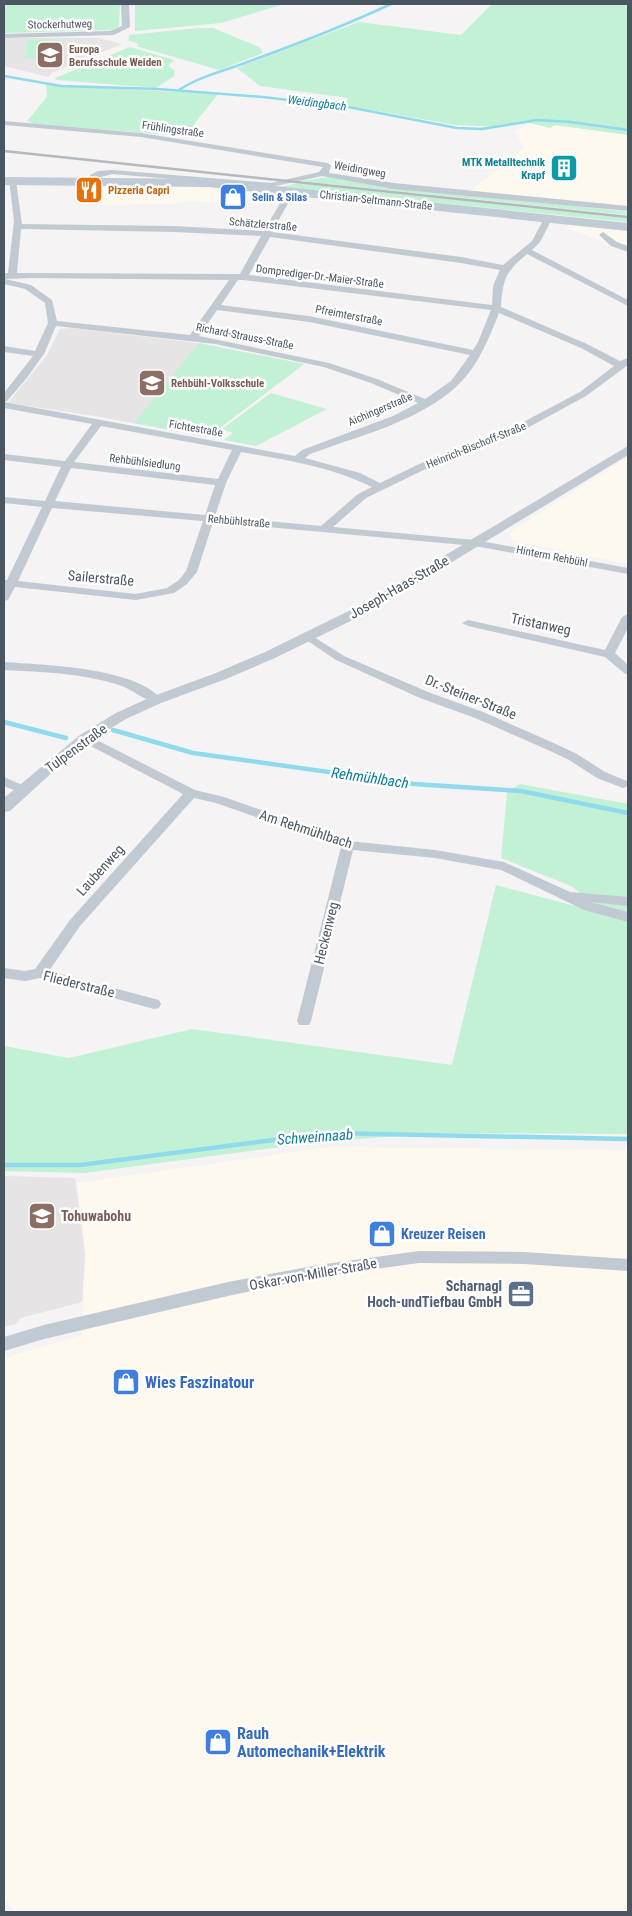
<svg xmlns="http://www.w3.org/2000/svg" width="632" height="1916" font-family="'Roboto Condensed',sans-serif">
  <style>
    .commercial { fill: #fdf9ef }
    .education { fill: #e6e4e5 }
    .green { fill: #c3f1d5 }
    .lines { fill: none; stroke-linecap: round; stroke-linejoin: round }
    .stream-far1 { stroke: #90daee; stroke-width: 2.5 }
    .stream { stroke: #90daee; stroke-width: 4.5 }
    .minor { fill: #c1cad2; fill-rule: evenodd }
    .tertiary { fill: #c1cad2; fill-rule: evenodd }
    .secondary { fill: #c1cbd6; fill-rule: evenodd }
    .rail { stroke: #b5b8bd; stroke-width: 2.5 }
    .labels { text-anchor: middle; stroke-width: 5; stroke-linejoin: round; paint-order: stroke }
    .far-street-label { font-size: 11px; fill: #4a5661; stroke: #fff }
    .far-education-label { font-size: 11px; font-weight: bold; fill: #785e54; stroke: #fff; text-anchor: start }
    .far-culture-label { font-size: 11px; font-weight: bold; fill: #0d838f; stroke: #fff; text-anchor: end }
    .far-food-label { font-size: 11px; font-weight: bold; fill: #c56008; stroke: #fff; text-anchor: start }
    .far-shop-label { font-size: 11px; font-weight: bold; fill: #366cbe; stroke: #fff; text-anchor: start }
    .far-water-label { font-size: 12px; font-style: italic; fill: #0c7c9b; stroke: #fff }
    .street-label { font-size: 14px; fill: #4a5661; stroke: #fff }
    .education-label { font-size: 14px; font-weight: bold; fill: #785e54; stroke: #fff; text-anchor: start }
    .shop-label { font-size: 14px; font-weight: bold; fill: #366cbe; stroke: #fff; text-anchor: start }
    .service-label { font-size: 14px; font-weight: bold; fill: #4e5e75; stroke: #fff; text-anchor: end }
    .water-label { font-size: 15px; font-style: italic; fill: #0c7c9b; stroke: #fff }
    .near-shop-label { font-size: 16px; font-weight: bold; fill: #366cbe; stroke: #fff; text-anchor: start }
  </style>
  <rect width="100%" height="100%" fill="#f5f3f3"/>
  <path class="commercial" d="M530 123 550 128 555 125 628 135V206L470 191 524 148 515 131Z
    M102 185 193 187 253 191 246 205 190 201 170 204 99 205Z
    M568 224 628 231V250L568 229Z
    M628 457V564L517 542 511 539 510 533 513 530Z
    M329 1147 628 1150V1912H14L4 1898V1358L82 1335 86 1254 77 1183Z"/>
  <path class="education" d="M4 38H99L122 44 53 72 48 77 4 66Z
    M71 328 190 342 304 364 208 437 95 416 8 403 47 355 60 329Z
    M4 1176 75 1178 85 1255 82 1302 21 1318 15 1324 4 1327Z"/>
  <path class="green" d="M4 4H120L119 27 113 30 4 33Z
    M135 4H284L221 23 135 31Z
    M492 4H628V135L555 125 550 128 530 123 496 127 455 125 343 105 348 98 260 86 237 68 359 22 461 35Z
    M199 28H213L259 47 263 53 219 70 136 46 139 44 127 40 129 39V35Z
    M27 40H59L58 58 25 59Z
    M130 47 174 60 168 66 175 71 174 76 156 88 57 80 55 78Z
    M46 84 60 86 218 94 185 136 35 124 27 121 47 97Z
    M329 177 628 212V215L301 181Z
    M298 183 628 218V222L281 187Z
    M199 343 304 364 208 437 134 423Z
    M271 393 327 409 256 446 224 440 233 433 222 429Z
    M520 784 628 804V913L599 907 571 886 501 858 507 792Z
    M496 885 628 920V1134L439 1133 319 1142 84 1173 4 1171V1046L69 1058 192 1029 452 1065Z"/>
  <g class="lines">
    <path class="stream-far1" d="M4 76 61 86 158 89 263 97 348 107 457 128 482 129 537 120 571 122 628 130
      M179 90C202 75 228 70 253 60 300 43 346 25 391 4"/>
    <path class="stream" d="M4 722 66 738
      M113 730 193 753 414 784 521 791 628 813
      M4 1165H80L328 1133 628 1139"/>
    <path class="minor" d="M121 4H129L130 27 114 35 4 38V34L110 31 122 26Z
      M4 121 141 133 327 163 331 165 329 173 394 183 628 206V211L394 189 322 176 271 187 112 174 97 178 98 181 94 183 90 181V175L98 171 112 170 271 183 319 172 323 167 141 137 4 125Z
      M9 179 16 181 22 224 174 226 264 231 287 191 291 188 295 191 272 232 461 257 503 265 532 241 546 215H552L553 217 540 242 532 250 628 300V306L527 254C505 273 503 278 501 307L587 344 620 361 628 358V365L586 396 520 432 442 461 366 498 333 527 475 540 628 568V574L475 546 213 522 197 572 187 584 174 593 136 600 15 587 8 600 4 601V580H7L42 507 4 503V497L45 501 61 467 4 460V454L65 461 92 424 4 408V402L295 456 302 450 393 416 418 403 371 383 324 367 215 344 56 326 44 354 26 379 7 401 4 402V393L33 356 4 352V346L35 351 48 323 45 303 25 289 4 284V273H8L14 221ZM21 229 174 232 261 236 240 274 17 273ZM270 237 461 263 500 270 493 286 492 305 249 275ZM31 278 229 280 190 335 57 321 52 300 31 285 5 279ZM238 280H243L491 310 478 342 473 350 309 316 221 305ZM217 310 309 322 470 355 451 381 425 399 377 379 329 363 199 336ZM499 313 581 348 614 366 580 392 512 428 434 457 380 483 360 473 305 458 310 454C358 436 419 422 458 385 478 366 489 338 499 313ZM101 426 232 450 218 479 74 462ZM241 452C286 460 332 467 372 487L358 494 321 526 215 516 226 483ZM71 468 215 485 205 515 55 501ZM52 508 203 521 186 571 179 580 167 588 136 594 18 581Z
      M603 232 617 242 628 246V252L611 246 599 235Z
      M628 614V628L615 653 628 665V675L624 673 605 657 468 626 462 623 468 620 605 650 622 617Z
      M309 634 344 656 428 692 483 712 556 744 577 754 605 772 627 781 628 786 623 788 597 778 569 760 548 750 475 718 420 698 336 660 305 639 303 637Z
      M4 662C44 665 136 667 162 700L160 703C151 705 130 688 119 685 82 673 42 672 4 670Z
      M85 734 195 790 224 797 349 841 435 850 504 862 570 892 628 897V906L590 902 628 912V922L584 910 501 870 435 858 353 850 311 1021 309 1025H299L297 1021 341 847 216 803 194 798 80 926 49 971 159 1000 161 1004 159 1008 154 1009 40 978 25 981 4 978V968L25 971 35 969 70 920 183 794 81 741 79 738Z
      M4 777 27 787 29 790 23 794 4 786Z
      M419 1251 524 1252 628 1259V1271L524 1264 419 1263 318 1277 228 1296 44 1339 4 1351V1337L44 1325 228 1282 318 1265Z"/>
    <path class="tertiary" d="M628 446V455L375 609 275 658 226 679 161 703 126 719 90 741 57 768 10 811 4 812V798L80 735 116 713 151 697 216 673 265 652 365 603Z"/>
    <path class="secondary" d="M4 177 209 179 628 223V231L209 187 4 185Z"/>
    <path class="rail" d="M4 151 628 217"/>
  </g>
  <defs>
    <g id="school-square" transform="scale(1.4375)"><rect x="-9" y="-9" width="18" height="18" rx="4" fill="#8d6e63" stroke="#fff"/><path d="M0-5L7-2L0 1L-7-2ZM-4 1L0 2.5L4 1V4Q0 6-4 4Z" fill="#fff"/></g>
    <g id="building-square" transform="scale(1.4375)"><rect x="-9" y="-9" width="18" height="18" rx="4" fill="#0f9aa8" stroke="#fff"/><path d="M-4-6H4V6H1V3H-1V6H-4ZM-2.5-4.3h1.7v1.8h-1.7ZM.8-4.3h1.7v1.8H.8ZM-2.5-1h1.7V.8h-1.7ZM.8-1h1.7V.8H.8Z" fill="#fff"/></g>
    <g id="restaurant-square" transform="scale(1.4375)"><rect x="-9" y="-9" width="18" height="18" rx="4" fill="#e8710a" stroke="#fff"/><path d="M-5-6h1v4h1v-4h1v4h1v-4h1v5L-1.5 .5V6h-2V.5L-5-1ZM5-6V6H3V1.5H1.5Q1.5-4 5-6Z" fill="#fff"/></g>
    <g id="shop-square" transform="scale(1.4375)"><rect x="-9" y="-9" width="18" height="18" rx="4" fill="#3f7fe0" stroke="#fff"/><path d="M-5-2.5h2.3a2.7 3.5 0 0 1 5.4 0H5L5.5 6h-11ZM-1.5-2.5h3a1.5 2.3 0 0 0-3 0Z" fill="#fff"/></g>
    <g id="office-square" transform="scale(1.4375)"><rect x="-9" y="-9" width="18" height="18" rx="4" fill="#5c6f8a" stroke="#fff"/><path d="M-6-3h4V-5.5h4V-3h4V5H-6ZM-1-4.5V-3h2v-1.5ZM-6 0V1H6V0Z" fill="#fff"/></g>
  </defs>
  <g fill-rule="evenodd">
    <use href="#school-square" x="50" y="55"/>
    <use href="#building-square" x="564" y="168"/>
    <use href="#restaurant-square" x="89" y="190"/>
    <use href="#shop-square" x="233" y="197"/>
    <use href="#school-square" x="152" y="383"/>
    <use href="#school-square" x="42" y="1216"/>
    <use href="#shop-square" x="382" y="1234"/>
    <use href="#office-square" x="521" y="1294"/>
    <use href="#shop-square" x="126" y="1382"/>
    <use href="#shop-square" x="218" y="1742"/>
  </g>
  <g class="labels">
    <g class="far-street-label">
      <text transform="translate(60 24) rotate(-1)" y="4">Stockerhutweg</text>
      <text transform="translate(173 129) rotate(8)" y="4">Frühlingstraße</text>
      <text transform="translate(360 169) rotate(10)" y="4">Weidingweg</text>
      <text transform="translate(376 200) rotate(6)" y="4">Christian-Seltmann-Straße</text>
      <text transform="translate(263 224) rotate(5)" y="4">Schätzlerstraße</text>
      <text transform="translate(320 276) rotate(7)" y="4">Domprediger-Dr.-Maier-Straße</text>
      <text transform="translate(349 315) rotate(11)" y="4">Pfreimterstraße</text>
      <text transform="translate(245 336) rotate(11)" y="4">Richard-Strauss-Straße</text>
      <text transform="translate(380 409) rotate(-23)" y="4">Aichingerstraße</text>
      <text transform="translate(196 428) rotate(10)" y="4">Fichtestraße</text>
      <text transform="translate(476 445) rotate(-22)" y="4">Heinrich-Bischoff-Straße</text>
      <text transform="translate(145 462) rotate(7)" y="4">Rehbühlsiedlung</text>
      <text transform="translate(239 521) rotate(5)" y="4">Rehbühlstraße</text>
      <text transform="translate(552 556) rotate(11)" y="4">Hinterm Rehbühl</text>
    </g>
    <g class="far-education-label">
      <text x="69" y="53">Europa<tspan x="69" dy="13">Berufsschule Weiden</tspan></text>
      <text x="171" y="387">Rehbühl-Volksschule</text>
    </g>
    <g class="far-culture-label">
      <text x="545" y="166">MTK Metalltechnik<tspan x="545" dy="13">Krapf</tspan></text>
    </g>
    <g class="far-food-label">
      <text x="108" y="194">Pizzeria Capri</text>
    </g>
    <g class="far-shop-label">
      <text x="252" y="201">Selin &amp; Silas</text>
    </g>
    <g class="far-water-label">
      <text transform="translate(317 103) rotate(7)" y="4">Weidingbach</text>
    </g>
    <g class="street-label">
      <text transform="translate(101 578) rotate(5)" y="5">Sailerstraße</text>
      <text transform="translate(399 587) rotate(-30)" y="5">Joseph-Haas-Straße</text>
      <text transform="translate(541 624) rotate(12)" y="5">Tristanweg</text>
      <text transform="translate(471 697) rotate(22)" y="5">Dr.-Steiner-Straße</text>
      <text transform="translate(76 748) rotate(-36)" y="5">Tulpenstraße</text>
      <text transform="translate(306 829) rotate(18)" y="5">Am Rehmühlbach</text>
      <text transform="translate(100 870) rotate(-48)" y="5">Laubenweg</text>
      <text transform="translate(326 933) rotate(-76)" y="5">Heckenweg</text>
      <text transform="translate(79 984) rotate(14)" y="5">Fliederstraße</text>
      <text transform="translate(313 1274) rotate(-10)" y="5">Oskar-von-Miller-Straße</text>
    </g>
    <g class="education-label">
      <text x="61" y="1221">Tohuwabohu</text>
    </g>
    <g class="shop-label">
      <text x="401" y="1239">Kreuzer Reisen</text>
    </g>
    <g class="service-label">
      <text x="502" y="1291">Scharnagl<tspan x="502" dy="16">Hoch-undTiefbau GmbH</tspan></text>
    </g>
    <g class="water-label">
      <text transform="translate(370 778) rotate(8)" y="5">Rehmühlbach</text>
      <text transform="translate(315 1137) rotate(-4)" y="5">Schweinnaab</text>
    </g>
    <g class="near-shop-label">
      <text x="145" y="1388">Wies Faszinatour</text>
      <text x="237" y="1739">Rauh<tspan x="237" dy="18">Automechanik+Elektrik</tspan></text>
    </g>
  </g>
  <rect width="632" height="1916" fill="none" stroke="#4a5661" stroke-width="10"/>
</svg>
